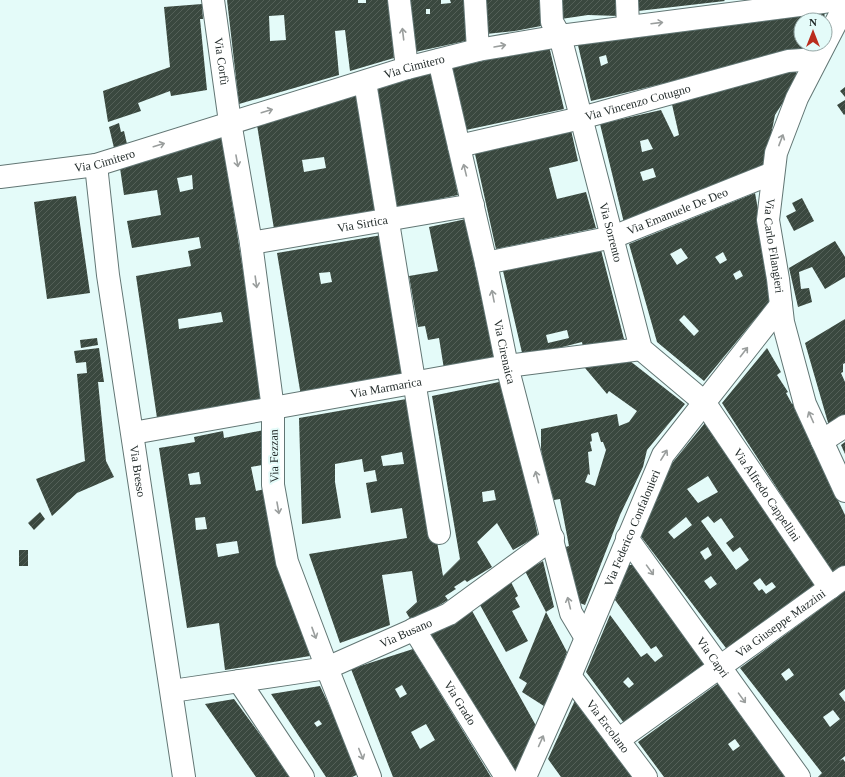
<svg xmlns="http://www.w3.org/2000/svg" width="845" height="777" font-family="Georgia,serif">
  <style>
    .building { fill: url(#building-hatch); fill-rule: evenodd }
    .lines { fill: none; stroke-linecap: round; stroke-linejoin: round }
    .minor-casing { stroke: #627674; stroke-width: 24 }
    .minor { stroke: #fff; stroke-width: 22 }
    .oneway { stroke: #9a9e9d }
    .labels { text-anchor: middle; stroke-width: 4; stroke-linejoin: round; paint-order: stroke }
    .street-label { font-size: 12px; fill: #1e2726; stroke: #e4fbf9 }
  </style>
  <defs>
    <pattern id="building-hatch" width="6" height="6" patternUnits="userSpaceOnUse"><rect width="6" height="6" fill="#3a483f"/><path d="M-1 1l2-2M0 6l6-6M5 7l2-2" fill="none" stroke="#546058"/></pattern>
  </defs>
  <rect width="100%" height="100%" fill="#e4fbf9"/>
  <path class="building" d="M227 0H358V3H366V0H389L394 58 350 71 345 30 335 31 339 75 239 104ZM284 15 286 40 270 41 269 16Z
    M410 0H441V4L451 3 450 0H467L470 40 415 52ZM426 9H430V14H426Z
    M484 0H540L541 26 515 31 486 34Z
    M560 0H619V16L588 15 561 19Z
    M637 0H724L725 1 638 11Z
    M202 4 203 19H200L207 90 171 96 170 91 138 103 141 111 108 122 103 91 170 67 164 7Z
    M824 9 825 20H801V44H814L811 48 591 101 577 41ZM606 55 608 63 601 66 599 57Z
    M549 46 564 109 466 130 452 68Z
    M792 66 799 77 775 115 765 165 624 223 600 124 661 110 674 137 679 135 671 100ZM648 139 653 149 642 152 640 141ZM653 168 656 177 643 181 640 172Z
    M432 72 458 195 397 208 375 90Z
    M845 87V97L840 91Z
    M357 95 376 212 274 229 257 125ZM324 157 326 168 304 172 302 160Z
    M845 100V114L844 115 837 105Z
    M119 123 121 132 124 131 127 144 114 148 109 127Z
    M571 130 578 161 549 168 557 199 586 192 596 228 496 249 475 154Z
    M221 134 264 400 157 418 136 276 191 266 188 251 201 248 199 237 132 248 127 221 161 215 157 190 124 195 120 168ZM192 175 193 189 180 192 177 178ZM221 312 223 322 179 329 178 319Z
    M755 193 774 296 704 381 657 342 629 244ZM681 248 688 258 677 265 670 254ZM723 252 727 260 720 264 715 257ZM740 270 743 276 736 280 733 274ZM684 315 699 331 694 336 679 320Z
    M76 196 90 293 47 299 34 202Z
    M802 198 814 221 794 231 786 216 796 211 792 203Z
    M466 219 497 359 444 369 439 338 428 340 425 326 418 327 409 276 438 271 429 227Z
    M382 235 409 376 301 396 277 253ZM330 272 332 282 321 284 319 273Z
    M835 241 845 257V277L825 289 812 267 799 272 801 289 809 288 812 302 798 307 789 268Z
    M601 250 624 339 583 347 582 342 523 357 503 271ZM567 330 569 338 548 343 546 335Z
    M845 319V363L843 364V372L841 373 845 382V424L831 433 805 343Z
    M97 338 98 345 81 348 80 340Z
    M99 348 104 382H98L106 461 114 477 77 493 52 516 36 479 85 461 77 374 87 373 86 362 76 363 74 351Z
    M767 348 781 372 777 375 788 392 786 393 792 404 796 401 809 440 845 515V571L835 578 722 403Z
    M630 361 685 404 647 450 643 467 620 515 585 605 572 600 562 548 569 546 560 499 554 500 545 472 541 449V429L617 414 619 426 629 422 637 411 609 391 607 394 585 368ZM598 432 601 442H603L606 450 595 486 585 482 588 474 590 475 588 452 592 451 590 442 592 441 591 434Z
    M504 381 538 536 513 550 497 523 477 542 492 567 467 582 465 580 454 587 456 589 445 596 448 600 412 622 406 612 417 602 412 571 382 575 390 625 340 643 309 554 407 538 402 508 371 513 366 483 377 481 375 470 364 472 362 459 335 464V482L341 518 302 524 299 418 412 398 443 576 460 559 432 396ZM402 452 404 464 383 466 381 456ZM494 490 496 500 483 502 482 492Z
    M709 418 817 588 729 652 639 534 669 467ZM708 476 718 492 698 503 687 489ZM708 516 714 523 721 518 734 537 726 543 733 552 740 547 749 560 736 570 701 521ZM686 517 692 525 674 539 668 532ZM708 547 712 555 705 560 700 552ZM711 576 717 584 710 589 704 581ZM760 578 766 586 772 582 776 587 766 594 762 589 759 591 753 583Z
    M264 430 265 455 261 456 262 465 251 467 256 491 265 489 278 562 310 656 225 670 219 623 187 628 159 448 195 442 194 437 223 431 224 438ZM199 472 201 484 190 485 188 474ZM205 517 207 529 196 530 195 518ZM237 541 239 553 218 557 216 544Z
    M845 442V454L841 445Z
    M40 512 45 519 34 530 28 523Z
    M19 550H28V566H19Z
    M543 561 554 607 546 612 525 571Z
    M628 565H635L709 666 627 727 586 672 610 615 641 657 647 653 655 662 663 656 656 646 651 649 615 600ZM628 677 634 684 629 688 623 682Z
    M511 582 518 596 515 598 520 607 512 611 528 641 506 652 480 605Z
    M845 591V689L839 694 845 702V756L839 761 843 759 845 762V777H818L822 773 740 668ZM789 668 794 675 786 681 781 674ZM833 710 840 719 830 727 823 717Z
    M471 609 539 731 513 776 429 636Z
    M546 612 567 652 547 708 522 692 527 683 519 678Z
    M413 649 491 777H393L351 669ZM402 685 407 694 400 698 395 689ZM426 724 435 740 420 749 411 732Z
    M720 682 791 777H664L638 742ZM735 739 740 746 733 751 728 744Z
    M320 686 361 773 352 777H326L271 694ZM319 720 322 724 317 727 314 723Z
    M576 698 635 777H561L548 759Z
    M234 699 291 777H256L205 704Z"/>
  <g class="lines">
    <g class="minor-casing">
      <g id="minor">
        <path id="s1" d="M213 0 230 122 251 243 273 409V485L287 562 327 668 370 777"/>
        <path d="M399 0 407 68"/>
        <path d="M475 0 478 50"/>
        <path id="s2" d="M551 0 552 22 560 36 641 349 704 402 830 588"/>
        <path d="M627 0 628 27"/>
        <path id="s3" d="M845 5 797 98 776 153 768 220 778 279 783 322 805 404 845 491"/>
        <path id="s4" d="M439 60 486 263 507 366 571 613 586 638"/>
        <path d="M365 82 439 533"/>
        <path id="s5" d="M459 146 581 118 788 61 816 59"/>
        <path id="s6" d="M96 165 108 275 184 777"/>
        <path id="s7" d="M0 177 96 165 407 68 478 50 560 36 838 0"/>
        <path id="s8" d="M251 243 473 205"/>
        <path id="s9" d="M486 263 613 237 773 173"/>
        <path id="s10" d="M133 433 507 366 641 349"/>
        <path d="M822 441 845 426"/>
        <path id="s11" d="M627 538 799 777"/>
        <path id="s12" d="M414 629 506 777"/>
        <path id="s13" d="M570 676 646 777"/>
        <path d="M239 681 303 777"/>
        <path id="s14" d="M172 691 327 668 449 614 553 538"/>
        <path id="s15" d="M618 740 845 577"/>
        <path id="s16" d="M525 777 570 676 663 455 781 305"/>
      </g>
    </g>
    <use href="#minor" class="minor"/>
  </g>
  <defs><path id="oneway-shaft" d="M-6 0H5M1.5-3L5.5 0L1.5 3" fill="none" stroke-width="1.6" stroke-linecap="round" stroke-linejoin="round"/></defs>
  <g class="oneway">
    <use href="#oneway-shaft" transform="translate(657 23) rotate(-7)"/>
    <use href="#oneway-shaft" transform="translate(403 34) rotate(-97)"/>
    <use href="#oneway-shaft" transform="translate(500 46) rotate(-10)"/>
    <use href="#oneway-shaft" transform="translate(267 111) rotate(-17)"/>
    <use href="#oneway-shaft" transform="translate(781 140) rotate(-69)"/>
    <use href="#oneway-shaft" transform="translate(159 145) rotate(-17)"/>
    <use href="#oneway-shaft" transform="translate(237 161) rotate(80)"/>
    <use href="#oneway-shaft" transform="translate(465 170) rotate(-104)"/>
    <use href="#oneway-shaft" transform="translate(256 282) rotate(82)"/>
    <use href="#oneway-shaft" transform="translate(493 296) rotate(-101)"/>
    <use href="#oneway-shaft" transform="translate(744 352) rotate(-52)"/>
    <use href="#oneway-shaft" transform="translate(811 417) rotate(-114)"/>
    <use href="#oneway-shaft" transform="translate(664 455) rotate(-58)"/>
    <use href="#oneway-shaft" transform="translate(537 477) rotate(-105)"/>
    <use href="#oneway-shaft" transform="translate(278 508) rotate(80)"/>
    <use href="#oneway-shaft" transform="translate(650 570) rotate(54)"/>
    <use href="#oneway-shaft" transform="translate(569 603) rotate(-104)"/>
    <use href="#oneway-shaft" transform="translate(314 633) rotate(70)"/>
    <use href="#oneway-shaft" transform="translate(742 698) rotate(54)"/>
    <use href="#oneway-shaft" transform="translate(541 741) rotate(-66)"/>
    <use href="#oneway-shaft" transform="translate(361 754) rotate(68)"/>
  </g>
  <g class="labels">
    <g class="street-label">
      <text dy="4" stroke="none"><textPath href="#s1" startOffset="62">Via Corfù</textPath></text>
      <text dy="4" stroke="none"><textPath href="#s7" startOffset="430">Via Cimitero</textPath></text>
      <text dy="4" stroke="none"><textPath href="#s5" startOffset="184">Via Vincenzo Cotugno</textPath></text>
      <text dy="4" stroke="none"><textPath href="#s7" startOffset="106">Via Cimitero</textPath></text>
      <text dy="4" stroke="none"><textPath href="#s9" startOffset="199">Via Emanuele De Deo</textPath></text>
      <text dy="4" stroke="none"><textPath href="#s8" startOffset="113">Via Sirtica</textPath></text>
      <text dy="4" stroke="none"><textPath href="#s2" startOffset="241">Via Sorrento</textPath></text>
      <text dy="4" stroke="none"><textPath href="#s3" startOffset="257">Via Carlo Filangieri</textPath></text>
      <text dy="4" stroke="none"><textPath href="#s4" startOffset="299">Via Cirenaica</textPath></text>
      <text dy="4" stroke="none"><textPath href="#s10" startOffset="257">Via Marmarica</textPath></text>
      <text transform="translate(274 456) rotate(-91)" y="4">Via Fezzan</text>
      <text dy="4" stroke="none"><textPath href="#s6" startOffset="309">Via Bresso</textPath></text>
      <text dy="4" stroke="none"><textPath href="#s2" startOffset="556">Via Alfredo Cappellini</textPath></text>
      <text dy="4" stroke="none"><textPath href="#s16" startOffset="271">Via Federico Confalonieri</textPath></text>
      <text dy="4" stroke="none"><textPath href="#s15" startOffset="200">Via Giuseppe Mazzini</textPath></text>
      <text dy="4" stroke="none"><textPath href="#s14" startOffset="243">Via Busano</textPath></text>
      <text dy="4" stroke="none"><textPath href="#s11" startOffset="147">Via Capri</textPath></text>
      <text dy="4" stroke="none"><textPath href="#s12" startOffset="87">Via Grado</textPath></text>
      <text dy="4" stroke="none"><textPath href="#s13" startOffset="63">Via Ercolano</textPath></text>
    </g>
  </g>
  <g transform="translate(813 32)"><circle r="19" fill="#e4fbf9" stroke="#95a6a5"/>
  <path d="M0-3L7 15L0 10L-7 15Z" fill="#ba2d1d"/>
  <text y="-6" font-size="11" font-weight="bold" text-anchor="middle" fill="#1e2726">N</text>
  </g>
</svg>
